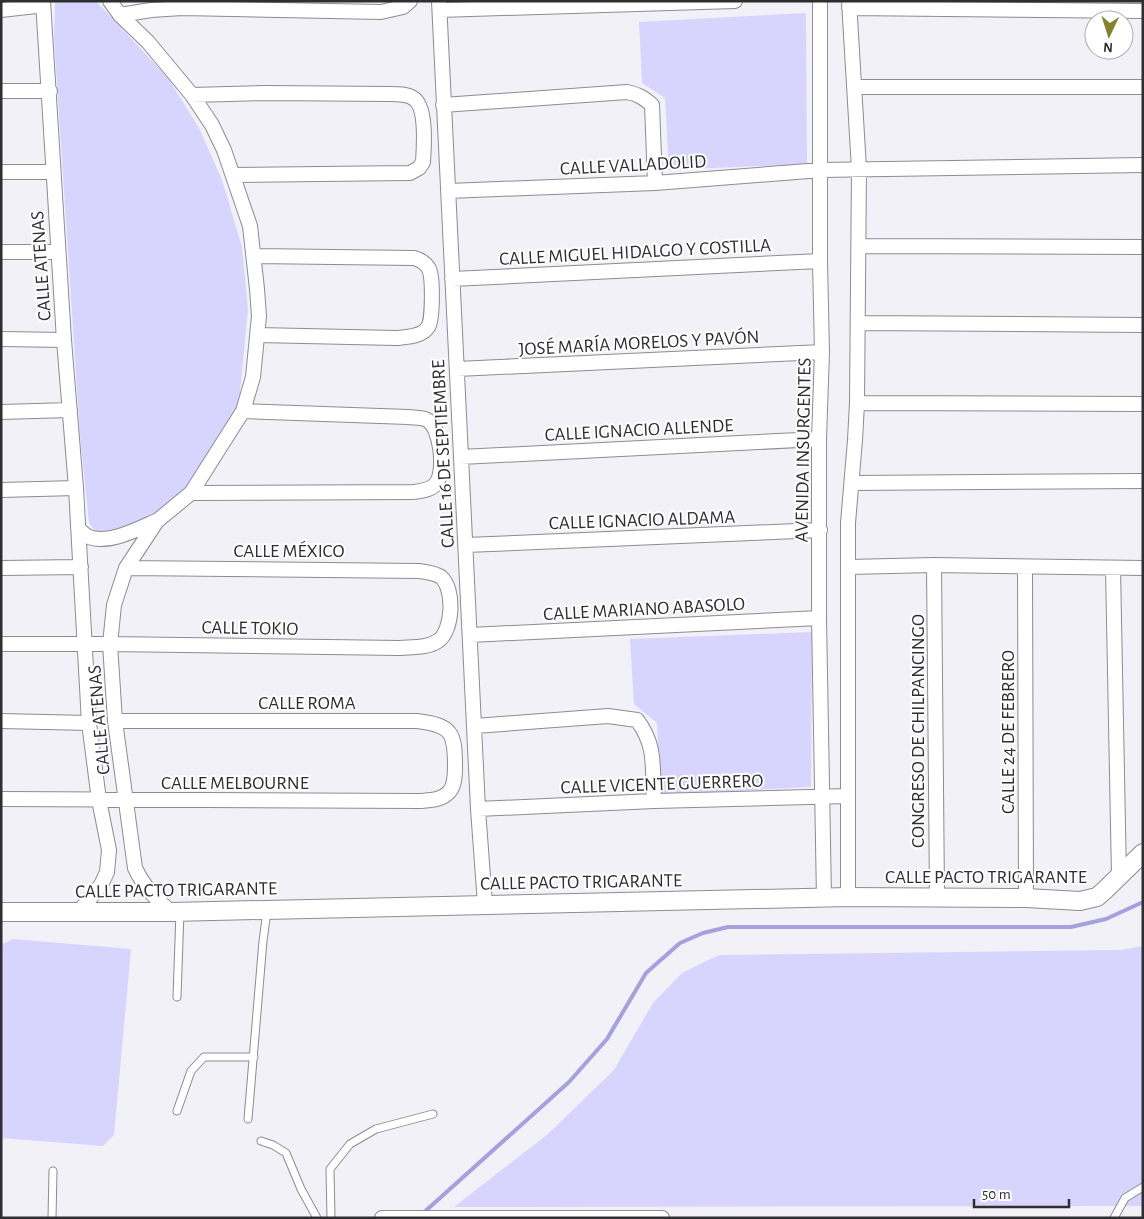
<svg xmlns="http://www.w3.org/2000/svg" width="1144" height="1219" font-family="'Alegreya Sans',sans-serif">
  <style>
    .green { fill: #d7d5fd }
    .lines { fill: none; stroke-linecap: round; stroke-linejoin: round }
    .stream { stroke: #a5a1de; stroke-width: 4 }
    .service-casing { stroke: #8c8c91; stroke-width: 9 }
    .minor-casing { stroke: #8c8c91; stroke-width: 16 }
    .tertiary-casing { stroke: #8c8c91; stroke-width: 20 }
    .service { stroke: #fff; stroke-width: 7 }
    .minor { stroke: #fff; stroke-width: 14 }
    .tertiary { stroke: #fff; stroke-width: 18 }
    .labels { text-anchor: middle; stroke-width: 4; stroke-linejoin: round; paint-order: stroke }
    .street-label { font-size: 19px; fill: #2f2f31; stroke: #fff }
  </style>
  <rect width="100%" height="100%" fill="#f1f1f7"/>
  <path class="green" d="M55 1H96L168 78 199 128 222 180 242 247 248 309 239 403 216 452 188 492 142 522 108 532H96L89 523 80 435 54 38Z
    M806 13 807 164 669 170 665 98 642 83 639 22Z
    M812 632 811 787 660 795 657 723 634 704 630 639Z
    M13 939 131 949 114 1135 103 1146 1 1138V945Z
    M1143 946V1206L454 1207 548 1134 614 1070 653 1003 682 973 719 955 1121 950Z"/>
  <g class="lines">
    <path class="stream" d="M421 1215 569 1082 607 1039 646 973 680 943 703 933 728 927H1071L1106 919 1143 902"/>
    <g class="service-casing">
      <path id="service" d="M177 997 180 912
        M177 1111 191 1071 204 1057H254
        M248 1119 263 941 267 911
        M261 1141 273 1145 286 1153 301 1189 317 1218
        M52 1218 53 1171
        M331 1218 330 1169 350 1144 376 1129 433 1114
        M1114 1218 1125 1198 1143 1187"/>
    </g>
    <g class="minor-casing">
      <path id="minor" d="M43 1 64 340 76 488 89 723 99 800 109 850 107 872 101 885 78 913
        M110 1 120 15 148 42 192 95 212 125 224 150 250 226 257 289 259 316 253 377 243 411 191 493 157 521 126 568 114 605 110 644 115 721 135 868C144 887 155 898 171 912
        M439 1 478 809 485 904
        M820 1V261L822 352 819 439V618L824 898
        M849 8 1143 11
        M1 10 36 6 41 1
        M440 10 735 1
        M120 15 151 10 182 8 381 12 403 7 410 1
        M855 87H1143
        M1 91H50
        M192 95 265 93 390 94C398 94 407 94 413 98 427 106 424 147 423 162L419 168 410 173 234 175
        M443 105 627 92C638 94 644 98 652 105L655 183
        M1 172H53
        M448 191 655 183 821 170 1143 165
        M859 246 1143 247
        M1 252H58
        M254 256 414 258C421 260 426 263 429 269 433 277 433 320 428 327 422 337 406 337 396 338L258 335
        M452 279 820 261
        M858 323 1143 325
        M1 339 64 340
        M457 369 822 352
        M857 403 1143 404
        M1 412 70 410
        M461 457 819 439
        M852 483 1143 481
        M1 490 76 488
        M191 493 413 492C421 491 433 490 437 482 445 470 441 427 427 420 421 417 414 418 408 417L243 411
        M78 528C80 531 84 534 87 536 106 546 138 529 156 521
        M466 545 820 530
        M934 565 937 897
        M848 567 934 565 1143 568
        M1025 567 1026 898
        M1 568 81 567
        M1113 568 1119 877
        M470 635 819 618
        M1 644H110L400 648C413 647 427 648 438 641 453 631 455 589 441 577 435 573 425 572 419 571L126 568
        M1 721 89 723
        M475 726 608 716 637 720C657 746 652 769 654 801
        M1 799 420 801C431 800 442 800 449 792 455 786 455 774 455 766 455 733 452 725 417 721H115
        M478 809 654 801 847 796
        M848 897V523L855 440 857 403 859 169 849 1
        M382 1218H662"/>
    </g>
    <g class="tertiary-casing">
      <path id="tertiary" d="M1 912H171L848 897 1026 898 1080 901 1097 897 1105 890 1143 853"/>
    </g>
    <use href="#service" class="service"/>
    <use href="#minor" class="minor"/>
    <use href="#tertiary" class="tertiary"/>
  </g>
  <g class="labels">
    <g class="street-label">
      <text transform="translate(633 164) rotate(-3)" y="7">CALLE VALLADOLID</text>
      <text transform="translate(635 251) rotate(-3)" y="7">CALLE MIGUEL HIDALGO Y COSTILLA</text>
      <text transform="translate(40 266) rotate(-94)" y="7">CALLE ATENAS</text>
      <text transform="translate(639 342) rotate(-3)" y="7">JOSÉ MARÍA MORELOS Y PAVÓN</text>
      <text transform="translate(639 429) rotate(-3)" y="7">CALLE IGNACIO ALLENDE</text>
      <text transform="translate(802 450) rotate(-89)" y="7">AVENIDA INSURGENTES</text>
      <text transform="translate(442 454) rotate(-93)" y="7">CALLE 16 DE SEPTIEMBRE</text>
      <text transform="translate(642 519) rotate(-2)" y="7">CALLE IGNACIO ALDAMA</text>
      <text x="289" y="557">CALLE MÉXICO</text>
      <text transform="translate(644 608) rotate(-3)" y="7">CALLE MARIANO ABASOLO</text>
      <text transform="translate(250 627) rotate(1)" y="7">CALLE TOKIO</text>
      <text x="307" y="709">CALLE ROMA</text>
      <text transform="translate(98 720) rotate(-95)" y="7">CALLE ATENAS</text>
      <text transform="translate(917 731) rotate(-90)" y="7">CONGRESO DE CHILPANCINGO</text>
      <text transform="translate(1007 732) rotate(-90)" y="7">CALLE 24 DE FEBRERO</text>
      <text x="235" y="789">CALLE MELBOURNE</text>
      <text transform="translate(662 783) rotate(-2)" y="7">CALLE VICENTE GUERRERO</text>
      <text x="986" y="883">CALLE PACTO TRIGARANTE</text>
      <text transform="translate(581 881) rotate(-1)" y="7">CALLE PACTO TRIGARANTE</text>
      <text transform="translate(176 889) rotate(-1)" y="7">CALLE PACTO TRIGARANTE</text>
    </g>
  </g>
  <rect width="1144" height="1219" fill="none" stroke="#2f2f31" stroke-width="5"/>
  <g transform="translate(1109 35) rotate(184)"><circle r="24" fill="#ffffff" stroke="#acacad"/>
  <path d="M0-4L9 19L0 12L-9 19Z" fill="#85822a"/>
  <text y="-8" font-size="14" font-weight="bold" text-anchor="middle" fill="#2f2f31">N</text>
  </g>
  <path d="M974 1199v8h95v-8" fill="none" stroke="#2f2f31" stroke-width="2.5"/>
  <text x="982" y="1199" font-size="15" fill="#2f2f31" stroke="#ffffff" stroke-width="4" paint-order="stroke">50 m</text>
</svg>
